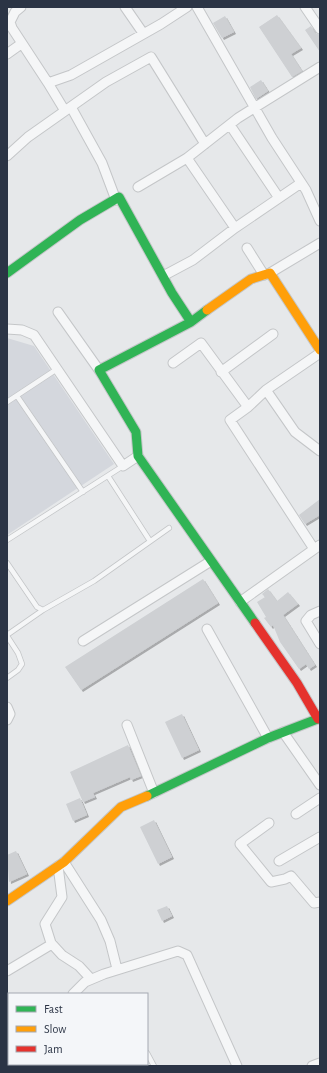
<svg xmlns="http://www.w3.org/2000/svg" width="327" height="1073" font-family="'Alegreya Sans',sans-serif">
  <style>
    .built { fill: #d4d7dd }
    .building { fill: #ced0d3; filter: url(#shadow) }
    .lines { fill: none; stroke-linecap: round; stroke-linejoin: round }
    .lane-casing { stroke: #c4c6c8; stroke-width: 6 }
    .street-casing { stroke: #c4c6c8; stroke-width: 11 }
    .fast-casing { stroke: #c4c6c8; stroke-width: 11 }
    .slow-casing { stroke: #c4c6c8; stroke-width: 11 }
    .jam-casing { stroke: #c4c6c8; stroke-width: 11 }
    .lane { stroke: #f5f6f7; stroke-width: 4.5 }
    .street { stroke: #f5f6f7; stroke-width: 9 }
    .fast { stroke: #30b455; stroke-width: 9 }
    .slow { stroke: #ff9f0a; stroke-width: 9 }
    .jam { stroke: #e5322d; stroke-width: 9 }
  </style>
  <defs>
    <filter id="shadow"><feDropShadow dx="2" dy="2" stdDeviation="0" flood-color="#0004"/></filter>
  </defs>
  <rect width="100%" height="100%" fill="#e6e8ea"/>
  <path class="built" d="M7 338 34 346 114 464 7 535Z"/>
  <path class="building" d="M277 15 301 48 291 54 302 71 292 77 259 27Z
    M225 16 234 32 222 38 213 23Z
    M311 26 315 33 320 35V52L305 30Z
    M261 80 268 91 256 99 250 87Z
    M320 499V515L305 524 299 515Z
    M203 579 218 603 81 690 65 667Z
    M268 589 277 601 288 592 298 604 283 615 315 665 309 669 306 664 299 669 280 642 273 625 271 627 264 618 266 617 257 602 265 597 262 594Z
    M182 714 199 750 182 758 165 722Z
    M128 745 141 776 131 780 130 777 93 793 95 797 83 802 70 772Z
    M80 798 87 815 73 821 66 804Z
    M154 820 172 857 158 864 140 827Z
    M16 851 27 874 9 882 7 855Z
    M167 906 172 916 162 921 157 910Z"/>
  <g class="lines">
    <g class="lane-casing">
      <path id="lane" d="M17 396 83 492
        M7 402 57 369
        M108 476 150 541
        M7 540 123 466
        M7 563 37 607 43 610 94 581 169 528
        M7 635 43 610
        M7 636 18 653 22 664 18 670 7 678
        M7 1041 9 1039
        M147 1053 154 1066"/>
    </g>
    <g class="street-casing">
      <path id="street" d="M21 7 15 12 10 22 12 28 48 83 71 75 161 24 187 7
        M125 7 143 33
        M197 7 272 138 306 190 320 221
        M305 7 320 29
        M7 54 21 44
        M48 83 65 111
        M71 107 102 163 116 200
        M230 125 279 198
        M7 156 28 137 106 82 151 57 205 144
        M187 158 235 228
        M138 187 187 158 238 118 320 67
        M247 248 264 275
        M270 273 320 243
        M163 276 193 260 235 228 301 183
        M58 312 99 370
        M7 329 22 330 34 335 123 466 138 456
        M173 363 201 343 248 407
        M221 372 273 334
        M266 390 295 432 320 451
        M314 549 230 420 248 407 266 390 320 353
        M240 602 320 545
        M320 611 311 615 306 621 320 644
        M207 629 268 738
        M83 641 211 561
        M7 707 10 714 7 720
        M127 725 154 793
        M283 732 320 785
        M296 814 320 798
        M269 823 240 844 271 882 285 879 291 876 314 903 320 902
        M279 861 320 837
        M64 862 101 920 110 941 117 969
        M58 866 62 897 45 924 51 943 62 955 79 966 91 979
        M7 971 52 944
        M73 994 85 982 104 974 178 951 187 955 237 1066
        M7 1034 9 1033
        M312 1066 320 1063"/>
    </g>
    <g class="fast-casing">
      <path id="fast" d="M7 273 80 220 119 197 172 293 191 322 207 310
        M191 322 99 370 136 432 138 456 255 623
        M147 796 268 738 320 718"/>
    </g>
    <g class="slow-casing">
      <path id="slow" d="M207 310 251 279 270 273 320 350
        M7 901 64 862 121 807 147 796"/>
    </g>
    <g class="jam-casing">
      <path id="jam" d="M255 623 297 683 318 719"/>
    </g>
    <use href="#lane" class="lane"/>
    <use href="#street" class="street"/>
    <use href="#fast" class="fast"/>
    <use href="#slow" class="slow"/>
    <use href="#jam" class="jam"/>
  </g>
  <rect width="327" height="1073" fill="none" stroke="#2b3445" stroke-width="16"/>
  <rect x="8" y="993" width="140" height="72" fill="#f4f6f9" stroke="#a4a8b1"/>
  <rect x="16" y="1006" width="20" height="6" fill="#30b455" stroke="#a4a8b1"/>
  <text x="44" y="1013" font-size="12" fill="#2b3445">Fast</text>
  <rect x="16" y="1026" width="20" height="6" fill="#ff9f0a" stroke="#a4a8b1"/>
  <text x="44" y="1033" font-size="12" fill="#2b3445">Slow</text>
  <rect x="16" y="1046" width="20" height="6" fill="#e5322d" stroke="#a4a8b1"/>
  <text x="44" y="1053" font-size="12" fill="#2b3445">Jam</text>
</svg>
